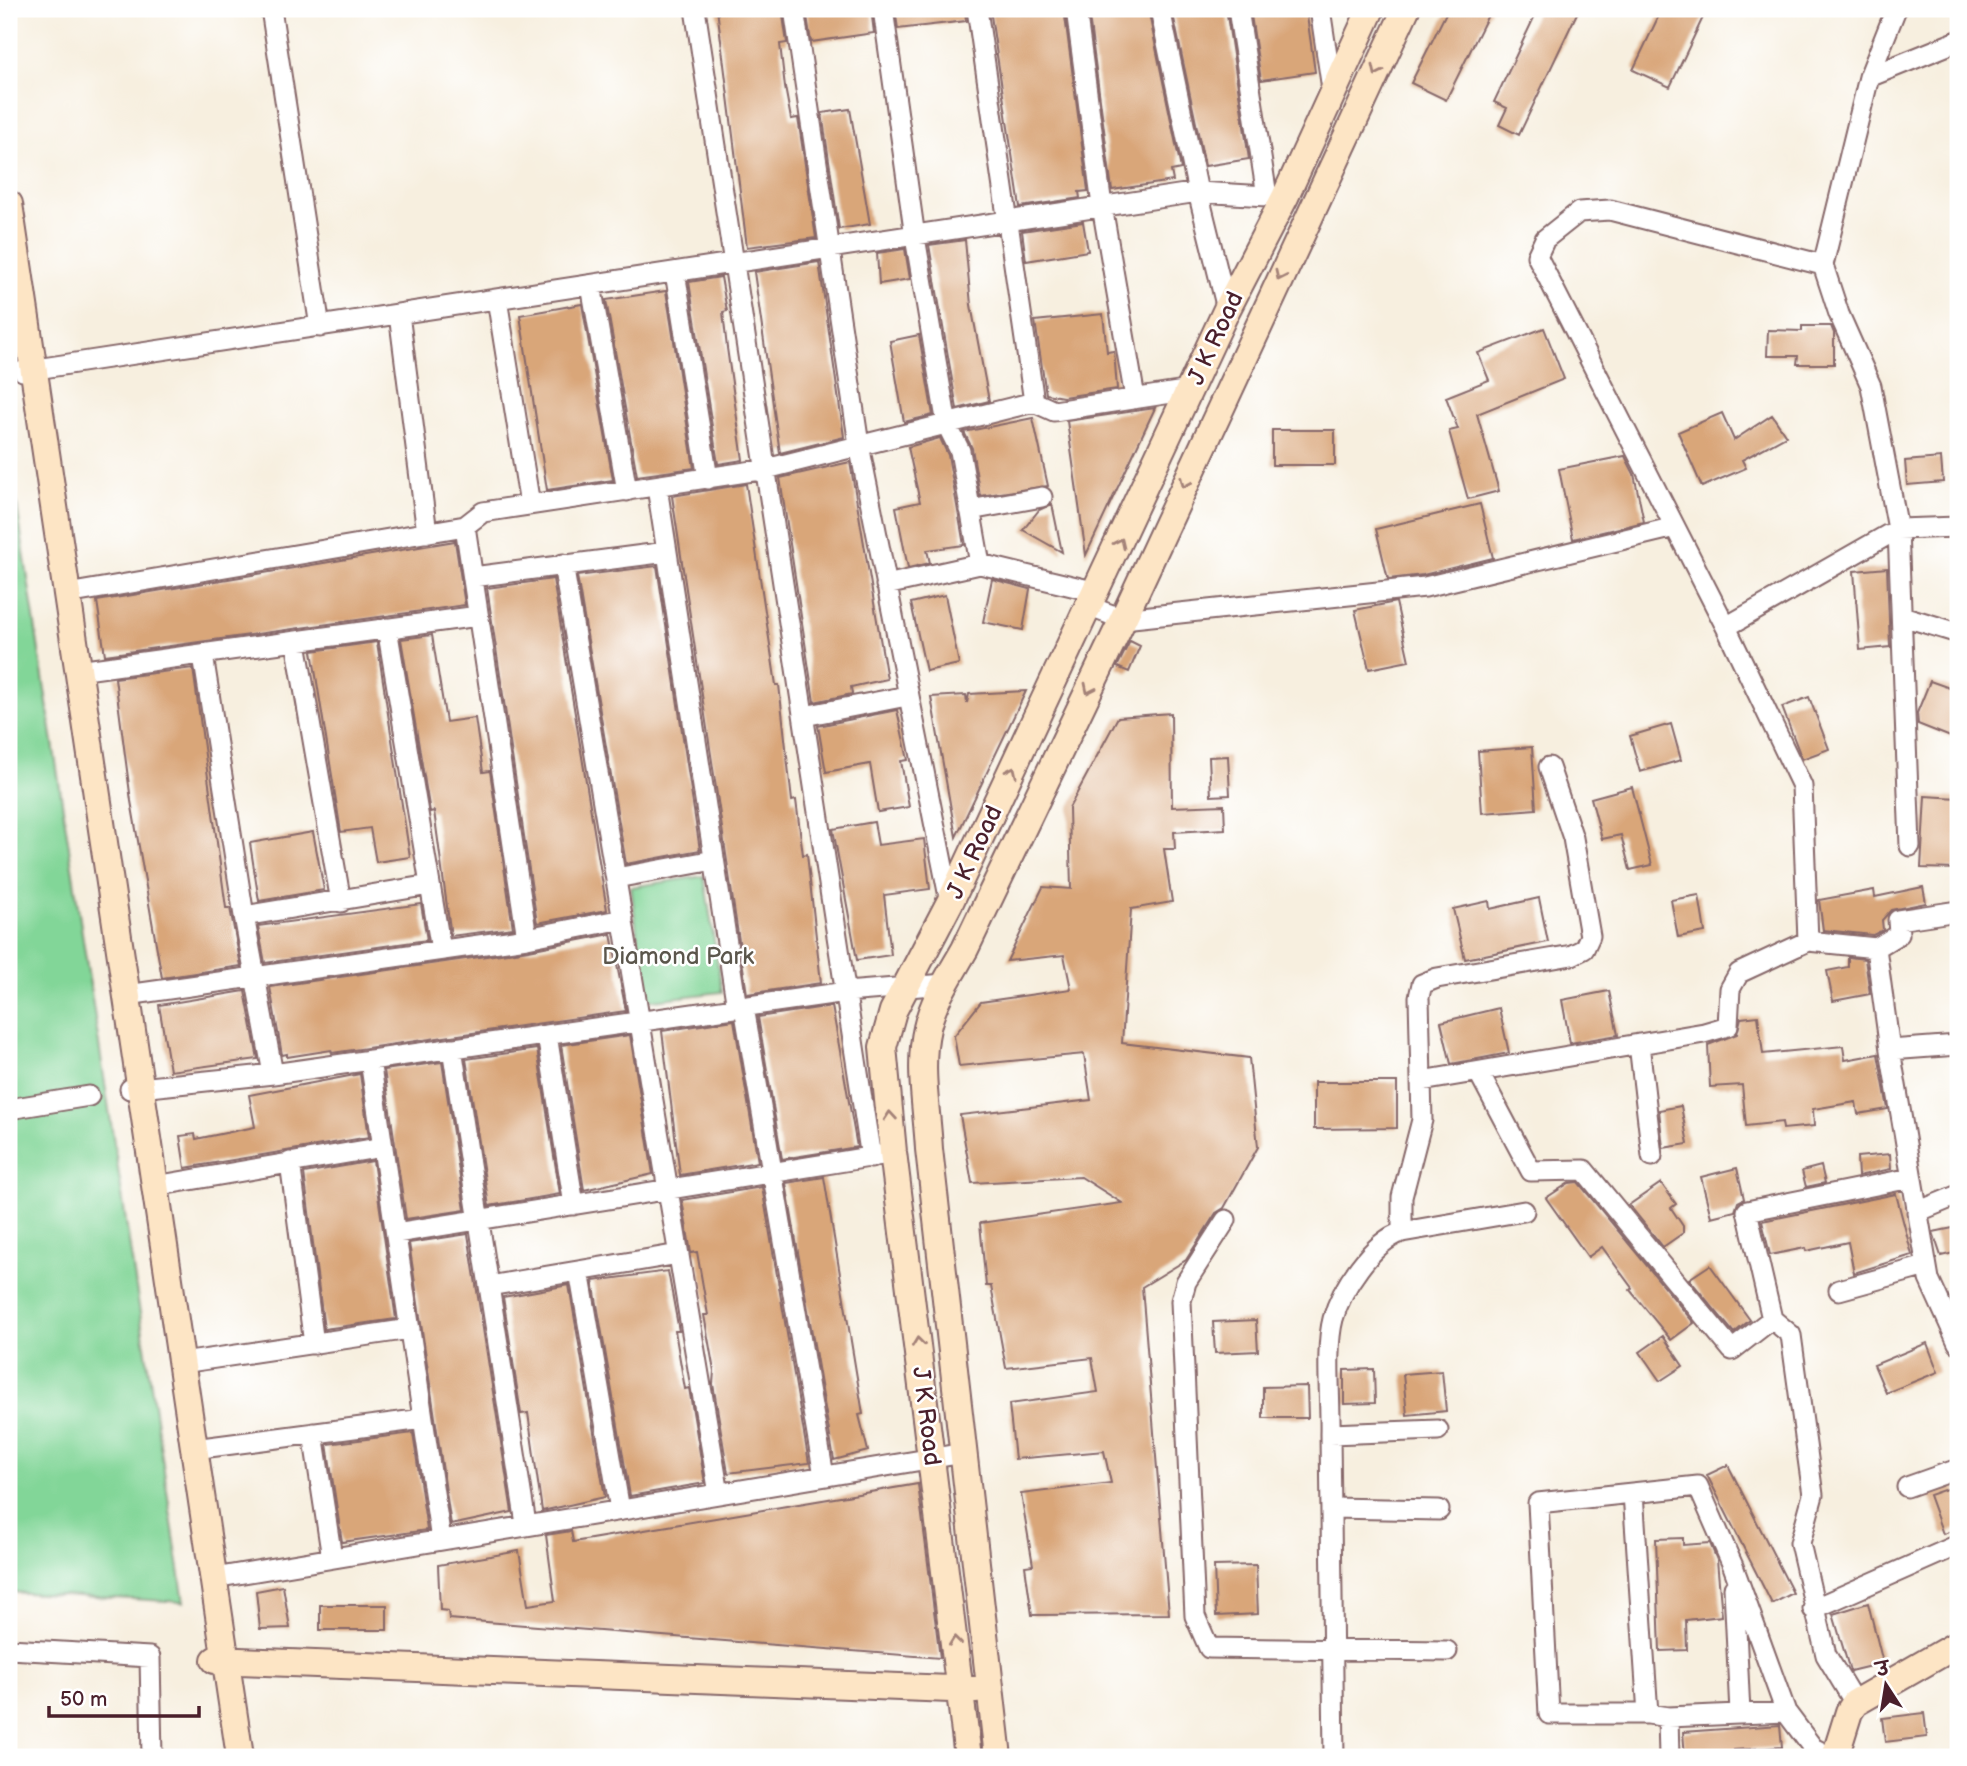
<svg xmlns="http://www.w3.org/2000/svg" width="1967" height="1766" font-family="'Balsamiq Sans','Playpen Sans Deva',sans-serif">
  <style>
    .green { fill: #82d698; stroke: #667a62; stroke-width: 2 }
    .building { fill: #d9a679 }
    .lines { fill: none; stroke-linecap: round; stroke-linejoin: round }
    .street-casing { stroke: #87686a; stroke-width: 23 }
    .secondary-casing { stroke: #87686a; stroke-width: 30 }
    .street { stroke: #fff; stroke-width: 19 }
    .secondary { stroke: #fde5c5; stroke-width: 26 }
    .oneway { stroke: #a48278 }
    .labels { text-anchor: middle; stroke-width: 5; stroke-linejoin: round; paint-order: stroke }
    .street-label { font-size: 24px; fill: #4a1f2b; stroke: #fff }
    .park-label { font-size: 24px; fill: #5b564c; stroke: #fff }
  </style>
  <rect width="100%" height="100%" fill="#fff"/>
  <filter id="ink" filterUnits="userSpaceOnUse"><feTurbulence type="fractalNoise" baseFrequency=".0143" numOctaves="2"/><feDisplacementMap in="SourceGraphic" scale="14" xChannelSelector="R" yChannelSelector="G"/><feConvolveMatrix kernelMatrix="1 2 1 2 8 2 1 2 1" color-interpolation-filters="sRGB"/></filter>
  <filter id="wash" filterUnits="userSpaceOnUse"><feTurbulence type="fractalNoise" baseFrequency=".00686" numOctaves="4" result="noise"/><feDisplacementMap in="SourceGraphic" scale="28" xChannelSelector="R" yChannelSelector="G"/><feGaussianBlur stdDeviation="1.57" result="paint"/><feColorMatrix in="noise" values="0 0 0 0 0 0 0 0 0 0 0 0 0 0 0 0 0 1.4 0 .05"/><feComposite in="paint" operator="in"/></filter>
  <g filter="url(#wash)">
    <rect width="100%" height="100%" fill="#f7efdf"/>
    <path class="green" d="M9 454 184 1602 9 1592Z
      M704 876 722 992 646 1001 631 887Z"/>
    <g id="blocks">
      <path class="building" d="M717 9H782L787 43 780 44 785 87 791 119 798 118 816 238 747 247Z
        M806 9H871L874 33 811 42Z
        M895 9H965L966 21 898 29Z
        M990 9H1064L1088 191 1079 192 1080 198 1020 207Z
        M1088 9H1148L1181 169 1171 171 1173 181 1112 190Z
        M1172 9H1226L1249 159 1205 166Z
        M1250 9H1306L1315 72 1261 80Z
        M1448 9H1491L1446 100 1411 83Z
        M1538 9H1579L1519 135 1499 125 1507 108 1494 102Z
        M1662 9H1707L1670 87 1633 70Z
        M850 109 870 224 839 229 822 113Z
        M1083 222 1088 251 1026 261 1022 231Z
        M965 240 971 305 989 401 957 409 929 245Z
        M905 249 910 279 879 284 877 253Z
        M819 262 844 437 780 453 754 272Z
        M721 277 727 311 723 312 727 348 743 460 718 464 689 282Z
        M666 291 694 468 637 476 606 300Z
        M582 304 613 480 547 490 520 315Z
        M1103 314 1107 352 1114 351 1117 389 1063 397 1046 394 1035 321Z
        M1802 326H1831L1834 333V364H1797L1798 356H1767L1768 330 1802 331Z
        M1544 328 1564 379 1477 414 1499 491 1468 499 1449 431 1458 429 1446 397 1489 380 1478 353Z
        M919 335 933 415 904 422 890 341Z
        M1155 408 1086 555 1067 421Z
        M1722 413 1734 440 1772 415 1786 436 1742 460 1746 468 1702 487 1678 432Z
        M1033 418 1048 486 980 496 972 448 964 432Z
        M1272 430H1335V465H1272Z
        M940 438 948 455 964 545 927 550 930 563 908 568 896 507 920 502 908 447Z
        M1625 456 1634 474 1644 522 1573 539 1559 469Z
        M1941 458 1943 482 1907 485 1905 461Z
        M850 462 887 679 851 687 852 694 814 702 780 478Z
        M746 484 776 685H779L792 801 796 800 803 855 807 854 821 983 747 994 672 496Z
        M1052 504 1062 552 1023 530 1039 510Z
        M1480 504 1493 558 1423 575 1388 579 1376 529Z
        M455 541 465 605 105 655 97 601Z
        M657 566 700 850 626 864 577 576Z
        M1887 568 1890 647 1860 650 1854 571Z
        M553 579 607 910 537 923 487 588Z
        M992 579 1030 589 1023 630 983 622Z
        M945 595 959 664 926 671 911 603Z
        M1396 602 1409 661 1369 669 1355 610Z
        M432 635 446 722 475 718 483 772 490 771 513 928 451 936 434 811 430 812 401 639Z
        M1130 641 1140 646 1129 672 1117 667Z
        M377 642 410 857 376 862 370 828 341 832 312 651Z
        M193 668 226 908H230L241 966 162 978 131 801 115 678Z
        M1930 681 1958 691V740L1918 724 1917 713Z
        M1026 691 956 837 931 697 966 695 967 703 969 694Z
        M1809 697 1829 749 1802 759 1782 707Z
        M897 710 908 760 901 761 909 807 878 812 870 764 826 772 818 726Z
        M1171 713 1172 807 1224 805 1225 829 1174 832 1175 849H1164L1172 902 1131 909 1122 1043 1249 1058 1258 1147 1224 1208 1216 1213 1186 1260 1142 1287 1169 1614 1032 1615 1025 1566 1033 1565 1021 1494 1111 1483 1104 1451 1015 1459 1009 1404 1098 1392 1092 1358 1006 1368 991 1286H986L980 1223 1122 1203 1081 1177 972 1183 960 1115 1091 1100 1084 1054 959 1066 954 1036 981 1002 1071 989 1064 955 1007 961 1043 887 1071 889 1069 808 1118 717Z
        M1671 724 1681 760 1640 772 1630 736Z
        M1532 747 1536 809 1482 813 1478 751Z
        M1228 756 1230 795 1211 796 1209 757Z
        M1632 787 1652 865 1630 870 1621 835 1602 839 1591 798Z
        M1925 796 1958 798V869L1921 868Z
        M874 822 878 845 924 839 930 889 884 895 891 955 857 960 833 829Z
        M313 832 324 890 259 901 250 843Z
        M1923 887 1926 903 1891 910 1882 920 1883 930 1873 935 1823 930 1819 900 1874 890 1875 897Z
        M1699 895 1705 932 1678 937 1671 900Z
        M1539 898 1548 942 1465 959 1453 909 1489 901 1490 909Z
        M421 904 427 940 265 963 258 926Z
        M611 934 626 1011 332 1053 331 1050 287 1057V1054L282 1055 270 987 529 950Z
        M1848 957 1865 959 1870 994 1833 1001 1827 971 1848 967Z
        M245 991 258 1059 170 1071 159 1005Z
        M1609 991 1618 1035 1570 1043 1562 1000Z
        M832 1006 857 1147 782 1159 758 1017Z
        M1499 1008 1509 1053 1451 1064 1441 1022Z
        M1758 1016 1763 1054 1843 1046 1845 1060 1878 1054 1888 1109 1858 1114 1856 1102 1813 1109 1814 1126 1783 1129 1782 1122 1746 1126 1742 1085 1710 1087 1708 1045 1737 1034 1741 1018Z
        M734 1020 758 1162 680 1175 662 1031Z
        M630 1035 653 1174 584 1190 561 1045Z
        M537 1049 560 1194 489 1206 466 1059Z
        M442 1062 465 1210 406 1219 384 1070Z
        M360 1074 369 1137 185 1168 180 1136 195 1134 196 1139 255 1127 249 1095Z
        M1314 1082H1397V1128L1314 1129Z
        M1681 1106 1688 1144 1663 1148 1659 1110Z
        M1890 1154 1891 1169 1858 1176 1857 1157Z
        M373 1161 396 1319 324 1329 304 1173Z
        M1821 1166 1825 1183 1806 1187 1802 1171Z
        M1737 1168 1744 1199 1738 1202 1735 1211 1711 1217 1701 1177Z
        M824 1177 863 1414 859 1415 868 1451 834 1460 786 1183Z
        M1578 1182 1694 1323 1671 1340 1630 1290 1632 1288 1602 1247 1588 1257 1546 1198 1569 1183Z
        M1661 1183 1676 1204 1671 1208 1683 1226V1233L1663 1247 1629 1205Z
        M762 1187 809 1463 728 1473 713 1384 714 1371 704 1315H708L697 1252 691 1253 682 1200Z
        M1896 1194 1912 1255 1854 1273 1848 1242 1806 1251 1805 1248 1770 1255 1762 1221Z
        M1958 1227V1252L1941 1256 1933 1232Z
        M468 1234 512 1512 451 1525 409 1243Z
        M1710 1265 1750 1320 1734 1333 1689 1279Z
        M668 1271 679 1331H675L685 1389 689 1388 705 1483 630 1496 593 1281Z
        M569 1285 605 1497 542 1511 528 1413 521 1414 503 1297Z
        M1256 1320 1258 1351 1215 1353 1213 1322Z
        M1663 1336 1683 1366 1660 1381 1640 1352Z
        M1927 1343 1938 1372 1886 1393 1874 1365Z
        M1374 1369 1375 1403 1344 1404V1370Z
        M1442 1371 1446 1411 1407 1415 1403 1374Z
        M1307 1386 1308 1418H1263V1387Z
        M413 1433 427 1530 342 1542 327 1444Z
        M1728 1465 1793 1593 1772 1604 1707 1475Z
        M918 1484 940 1658 449 1619 448 1611 440 1610 438 1565 519 1551 528 1605 555 1601 546 1535 571 1531 573 1542Z
        M1955 1486 1958 1495V1529L1943 1534 1929 1495Z
        M1683 1538V1545L1710 1543 1717 1560 1722 1616 1686 1620 1687 1650 1660 1651 1656 1539Z
        M1256 1565 1258 1614 1216 1616 1214 1566Z
        M283 1586 290 1628 260 1629 256 1591Z
        M1868 1603 1883 1663 1850 1671 1833 1614Z
        M320 1605H387V1630H320Z
        M1924 1713 1927 1737 1885 1742 1882 1718Z
        M1780 1725 1782 1747 1734 1750V1757H1685L1683 1732Z"/>
    </g>
  </g>
  <g filter="url(#ink)">
    <use href="#blocks" fill-opacity="0" stroke="#87686a" stroke-width="2"/>
    <g class="lines">
      <g class="street-casing">
        <path id="street" d="M271 9 320 327
          M695 9 871 1158
          M794 9 859 445 950 902
          M883 9 915 237 947 425 960 451 980 564
          M977 9 1034 402
          M1076 9 1102 206 1135 398
          M1160 9 1198 192 1227 309
          M1238 9 1267 196
          M1320 9 1332 89
          M1896 9 1869 77 1823 265 1839 314 1871 386 1898 529 1910 846
          M1869 77 1958 41
          M675 272 708 479
          M591 285 627 491
          M497 299 530 505
          M399 314 427 533
          M23 371 1198 192 1285 197
          M657 487 737 1008
          M970 510 1042 497
          M465 526 527 938
          M563 564 719 1494
          M473 577 667 552
          M886 585 980 564 1097 592
          M67 594 465 526 483 512 766 469 1034 402 1054 411 1191 390
          M1090 607 1123 619 1425 587 1675 527
          M1902 616 1958 633
          M1726 627 1898 529 1958 527
          M387 628 441 950
          M296 642 341 902
          M203 655 244 916 273 1074
          M78 671 478 616
          M804 716 907 696
          M616 878 714 860
          M244 916 430 885
          M1808 941 1802 786 1726 627 1537 256 1545 239 1579 212 1610 210 1823 265
          M1876 948 1899 934 1898 920 1958 911
          M127 995 527 938 623 919
          M744 1007 824 1476
          M547 1035 574 1205
          M1639 1044 1652 1156
          M452 1048 526 1524
          M1890 1050 1958 1045
          M370 1060 441 1540
          M1479 1073 1531 1171 1584 1170 1732 1350 1772 1319
          M1422 1081 1704 1033 1728 1026 1730 989 1739 973 1808 941 1876 948 1890 1050 1929 1279 1958 1343
          M130 1089 273 1074 846 992 945 984
          M9 1109 89 1096
          M290 1162 314 1344
          M155 1186 383 1147
          M1917 1212 1958 1195
          M1226 1220 1186 1282 1181 1301 1195 1616 1209 1648 1447 1651
          M1402 1232V1197L1422 1120 1419 997 1422 984 1437 978 1572 955 1584 949 1590 936 1573 838 1549 767
          M396 1233 882 1155
          M579 1271 620 1510
          M489 1286 679 1254
          M1839 1290 1926 1266
          M182 1363 410 1329
          M313 1433 332 1558
          M1330 1434C1331 1402 1325 1349 1333 1319 1341 1289 1372 1242 1402 1232L1524 1211
          M194 1449 423 1419
          M1907 1487 1958 1469
          M1633 1493 1648 1714
          M1331 1508 1439 1510
          M214 1578 964 1453
          M1734 1588 1740 1713
          M1813 1609 1958 1545
          M9 1649 150 1657 152 1757
          M1855 1703 1826 1655 1800 1543 1813 1495 1791 1335 1772 1319 1747 1211 1911 1178
          M1786 1712 1668 1717 1648 1714H1549L1538 1503 1698 1486 1733 1566 1786 1712 1813 1748 1830 1757
          M1668 1717 1669 1757
          M1334 1757 1330 1434 1438 1430"/>
      </g>
      <g class="secondary-casing">
        <path id="secondary" d="M9 204 239 1750
          M215 1660 976 1690
          M968 1757 893 1152 883 1047 893 1011 950 902 1227 309 1285 197 1371 9
          M998 1757 929 1149C927 1110 918 1066 927 1028 933 1000 951 974 965 949L1123 619 1406 9
          M1835 1757 1849 1712 1855 1703 1958 1644"/>
      </g>
      <use href="#street" class="street"/>
      <use href="#secondary" class="secondary"/>
    </g>
    <defs><path id="oneway-chevron" d="M-2-3.5L2.5 0L-2 3.5" fill="none" stroke-width="1.6" stroke-linecap="round" stroke-linejoin="round" transform="scale(1.75)"/></defs>
    <g class="oneway">
      <use href="#oneway-chevron" transform="translate(1377 71) rotate(115)"/>
      <use href="#oneway-chevron" transform="translate(1280 276) rotate(115)"/>
      <use href="#oneway-chevron" transform="translate(1185 483) rotate(114)"/>
      <use href="#oneway-chevron" transform="translate(1120 543) rotate(-65)"/>
      <use href="#oneway-chevron" transform="translate(1089 689) rotate(116)"/>
      <use href="#oneway-chevron" transform="translate(1012 771) rotate(-65)"/>
      <use href="#oneway-chevron" transform="translate(890 1116) rotate(-95)"/>
      <use href="#oneway-chevron" transform="translate(918 1342) rotate(-97)"/>
      <use href="#oneway-chevron" transform="translate(955 1641) rotate(-97)"/>
    </g>
  </g>
  <g class="labels">
    <g class="street-label">
      <text transform="translate(1215 338) rotate(-65)" y="8">J K Road</text>
      <text transform="translate(974 852) rotate(-65)" y="8">J K Road</text>
      <text transform="translate(927 1416) rotate(83)" y="8">J K Road</text>
    </g>
    <g class="park-label">
      <text x="678" y="964">Diamond Park</text>
    </g>
  </g>
  <rect width="1967" height="1766" fill="none" stroke="#fff" stroke-width="35"/>
  <g transform="translate(1886 1685) rotate(348)" stroke="#ffffff" stroke-width="5" paint-order="stroke">
  <path d="M0-5L12 26L0 18L-12 26Z" fill="#4a1f2b"/>
  <text y="-10" font-size="19" font-weight="bold" text-anchor="middle" fill="#4a1f2b">उ</text>
  </g>
  <path d="M49 1706v10h150v-10" fill="none" stroke="#4a1f2b" stroke-width="3.5"/>
  <text x="60" y="1706" font-size="21" fill="#4a1f2b" stroke="#ffffff" stroke-width="5" paint-order="stroke">50 m</text>
</svg>
